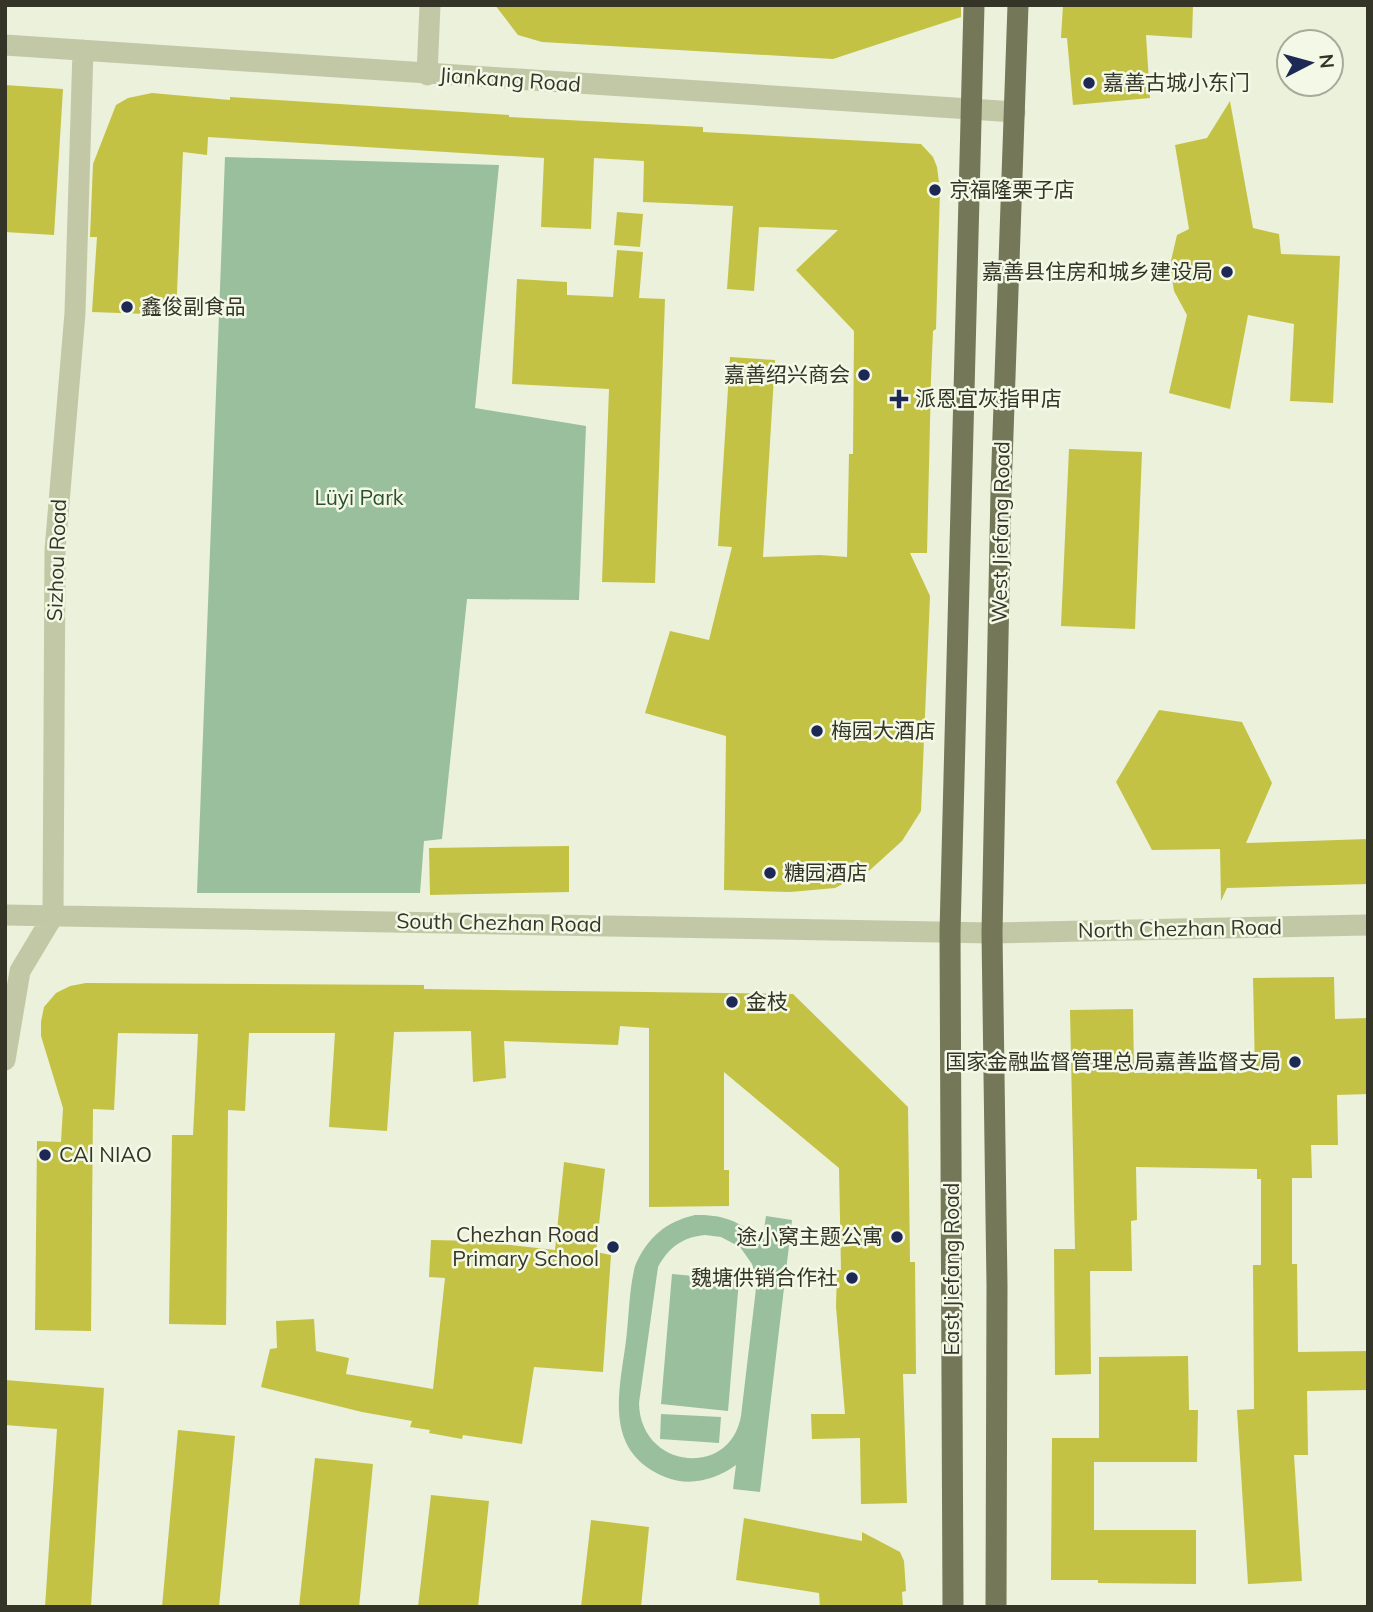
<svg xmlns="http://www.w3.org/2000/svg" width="1373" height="1612" font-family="Mulish,'Noto Sans SC',sans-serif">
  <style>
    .green { fill: #9abf9d; fill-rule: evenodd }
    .building { fill: #c3c245 }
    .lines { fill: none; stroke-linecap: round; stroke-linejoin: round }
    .minor { stroke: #c2c8a6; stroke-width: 21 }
    .major { stroke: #747758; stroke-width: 21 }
    .poi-dot { fill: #1d2855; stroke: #f3f9e6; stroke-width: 2.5 }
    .labels { text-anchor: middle; stroke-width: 5; stroke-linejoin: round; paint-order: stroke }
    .street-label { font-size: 21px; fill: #343527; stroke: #f3f9e6 }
    .poi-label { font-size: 21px; fill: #343527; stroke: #f3f9e6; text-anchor: start }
    .park-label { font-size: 21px; fill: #2b5230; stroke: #f3f9e6 }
  </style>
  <rect width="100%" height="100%" fill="#ebf1da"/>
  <path class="green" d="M225 157 499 165 475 408 586 426 579 600 467 599 442 839 424 841 420 893H197Z
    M695 1215C723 1214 744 1222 762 1243L766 1216 792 1220 760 1492 733 1489 736 1465C715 1480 689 1487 665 1477 603 1451 619 1393 626 1341 629 1316 629 1290 635 1266 647 1238 665 1222 695 1215ZM705 1235 721 1237 740 1247 752 1264 757 1280 741 1416C730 1479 640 1469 639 1403L658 1267C669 1247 683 1237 705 1235Z
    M672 1274 739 1280 728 1411 661 1404Z
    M661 1414 721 1417 719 1443 660 1439Z"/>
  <path class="building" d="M495 5H961V17L833 59 542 42 518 35Z
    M1063 5H1193L1192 38 1146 35 1150 98 1073 105 1067 38H1061Z
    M5 85 63 89 54 235 5 232Z
    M152 93 230 100V97L509 115V117L703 127V132L921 144 933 157 937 167 940 190 936 329 933 331 931 378 927 553H910L930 596 921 811 902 841 870 870 835 888 790 892 724 890 726 736 645 713 670 631 709 640 732 547 718 546 730 357 775 360 763 557 820 555 847 557 849 454H853L854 331 796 270 838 230 759 227 754 291 727 289 733 206 643 202 644 161 594 158 591 229 541 227 544 158 208 137 207 155 183 152 176 315 92 312 97 237H90L93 164 116 105 128 98Z
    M1230 101 1253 228 1279 234 1281 254 1340 256 1333 403 1290 401 1294 324 1248 315 1230 409 1169 393 1187 315 1174 291 1170 265 1177 235 1189 229 1175 145 1207 138Z
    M617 212 643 214 640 247 614 245Z
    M617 250 643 252 639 298 665 299 655 583 602 582 609 389 512 384 517 279 567 282V295L613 297Z
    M1069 449 1142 452 1135 629 1061 626Z
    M1159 710 1242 722 1272 783 1246 843 1368 839V884L1227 888 1221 901 1220 849 1152 850 1116 782Z
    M569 846V892L430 895 429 848Z
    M1334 977 1335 1019 1368 1018V1094L1337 1095 1338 1145H1311L1312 1178H1292V1264H1297L1298 1352 1368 1351V1390L1307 1391 1308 1455H1294L1302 1581 1248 1584 1237 1410 1254 1409 1253 1265H1261V1179H1257V1169L1136 1167 1137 1220 1131 1221 1132 1271H1090L1091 1374 1055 1375 1054 1249H1075L1070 1010 1133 1009 1134 1073 1255 1071 1253 978Z
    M86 983 424 985V989L793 994 908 1107 910 1262H915L916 1374H903L907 1503 861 1504 860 1438 812 1439 811 1414H845L836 1307 837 1270H841L839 1168 724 1072V1170H729V1206L649 1207V1028L620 1026 618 1045 504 1041 506 1078 473 1082 471 1031 394 1032 387 1131 329 1127 335 1033H249L245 1111 228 1110 226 1325 169 1324 172 1135H193L198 1034 118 1033 114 1110 93 1109 91 1331 35 1330 37 1141 61 1142 63 1108 41 1036V1022L44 1007 56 993 70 986Z
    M564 1162 605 1169 596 1252 611 1255 603 1372 534 1367 522 1444 463 1435 462 1439 429 1433 430 1430 410 1427 412 1421 362 1412 261 1387 270 1349 277 1348 276 1321 314 1319 316 1351 349 1358 346 1374 433 1389 445 1278 429 1277 431 1240 476 1241 555 1250Z
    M1188 1356 1189 1410H1198L1197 1462H1094V1530H1196V1584L1098 1583V1580H1051L1052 1438H1099V1357Z
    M5 1380 104 1388 91 1607H45L57 1429 5 1425Z
    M178 1430 235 1436 219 1607H162Z
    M315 1458 373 1464 359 1607H299Z
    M431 1495 489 1501 478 1607H418Z
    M744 1518 862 1541V1532L900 1552 904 1561 906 1591 902 1592 903 1607H820L819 1593 736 1580Z
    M591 1520 649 1527 641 1607H581Z"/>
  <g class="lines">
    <path class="minor" d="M5 45 1015 112
      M427 75 430 5
      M5 915 992 933 1368 925
      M5 1060 20 971 53 916 55 550 75 313 83 50"/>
    <path class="major" d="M953 1607 950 932 974 5
      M996 1607 997 1286 992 933 1001 491 1018 5"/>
  </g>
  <g class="poi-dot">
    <circle cx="1089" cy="83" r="7"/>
    <circle cx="935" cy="190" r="7"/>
    <circle cx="1227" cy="272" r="7"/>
    <circle cx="127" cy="307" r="7"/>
    <circle cx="864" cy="375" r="7"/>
    <path d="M895.5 388.5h7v7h7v7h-7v7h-7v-7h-7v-7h7z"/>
    <circle cx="817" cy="731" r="7"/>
    <circle cx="770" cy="873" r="7"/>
    <circle cx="732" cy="1002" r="7"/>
    <circle cx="1295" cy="1062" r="7"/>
    <circle cx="45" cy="1155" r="7"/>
    <circle cx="897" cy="1237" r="7"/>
    <circle cx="613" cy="1247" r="7"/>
    <circle cx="852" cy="1278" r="7"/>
  </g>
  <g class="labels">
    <g class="street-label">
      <text transform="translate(510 80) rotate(4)" y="7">Jiankang Road</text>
      <text transform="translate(1001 532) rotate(-89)" y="7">West Jiefang Road</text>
      <text transform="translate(57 560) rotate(-88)" y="7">Sizhou Road</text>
      <text transform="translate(499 923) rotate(1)" y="7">South Chezhan Road</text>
      <text transform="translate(1180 929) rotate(-1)" y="7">North Chezhan Road</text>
      <text transform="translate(952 1269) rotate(-90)" y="7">East Jiefang Road</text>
    </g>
    <g class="poi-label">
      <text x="1103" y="90">嘉善古城小东门</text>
      <text x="949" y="197">京福隆栗子店</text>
      <text x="1213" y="279" text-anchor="end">嘉善县住房和城乡建设局</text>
      <text x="141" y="314">鑫俊副食品</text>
      <text x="850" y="382" text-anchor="end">嘉善绍兴商会</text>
      <text x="915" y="406">派恩宜灰指甲店</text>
      <text x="831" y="738">梅园大酒店</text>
      <text x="784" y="880">糖园酒店</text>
      <text x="746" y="1009">金枝</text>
      <text x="1281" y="1069" text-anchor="end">国家金融监督管理总局嘉善监督支局</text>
      <text x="59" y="1162">CAI NIAO</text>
      <text x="599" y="1242" text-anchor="end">Chezhan Road<tspan x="599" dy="24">Primary School</tspan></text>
      <text x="883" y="1244" text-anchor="end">途小窝主题公寓</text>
      <text x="838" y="1285" text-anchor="end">魏塘供销合作社</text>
    </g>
    <g class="park-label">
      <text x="359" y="505">Lüyi Park</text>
    </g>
  </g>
  <rect width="1373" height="1612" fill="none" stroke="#343527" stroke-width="14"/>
  <g transform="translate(1310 63) rotate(84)"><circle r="33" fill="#f3f9e6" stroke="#a7ab9a" stroke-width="2"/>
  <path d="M0-5L12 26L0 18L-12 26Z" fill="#1d2855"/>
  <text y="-10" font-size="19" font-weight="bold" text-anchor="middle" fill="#343527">N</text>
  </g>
</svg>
